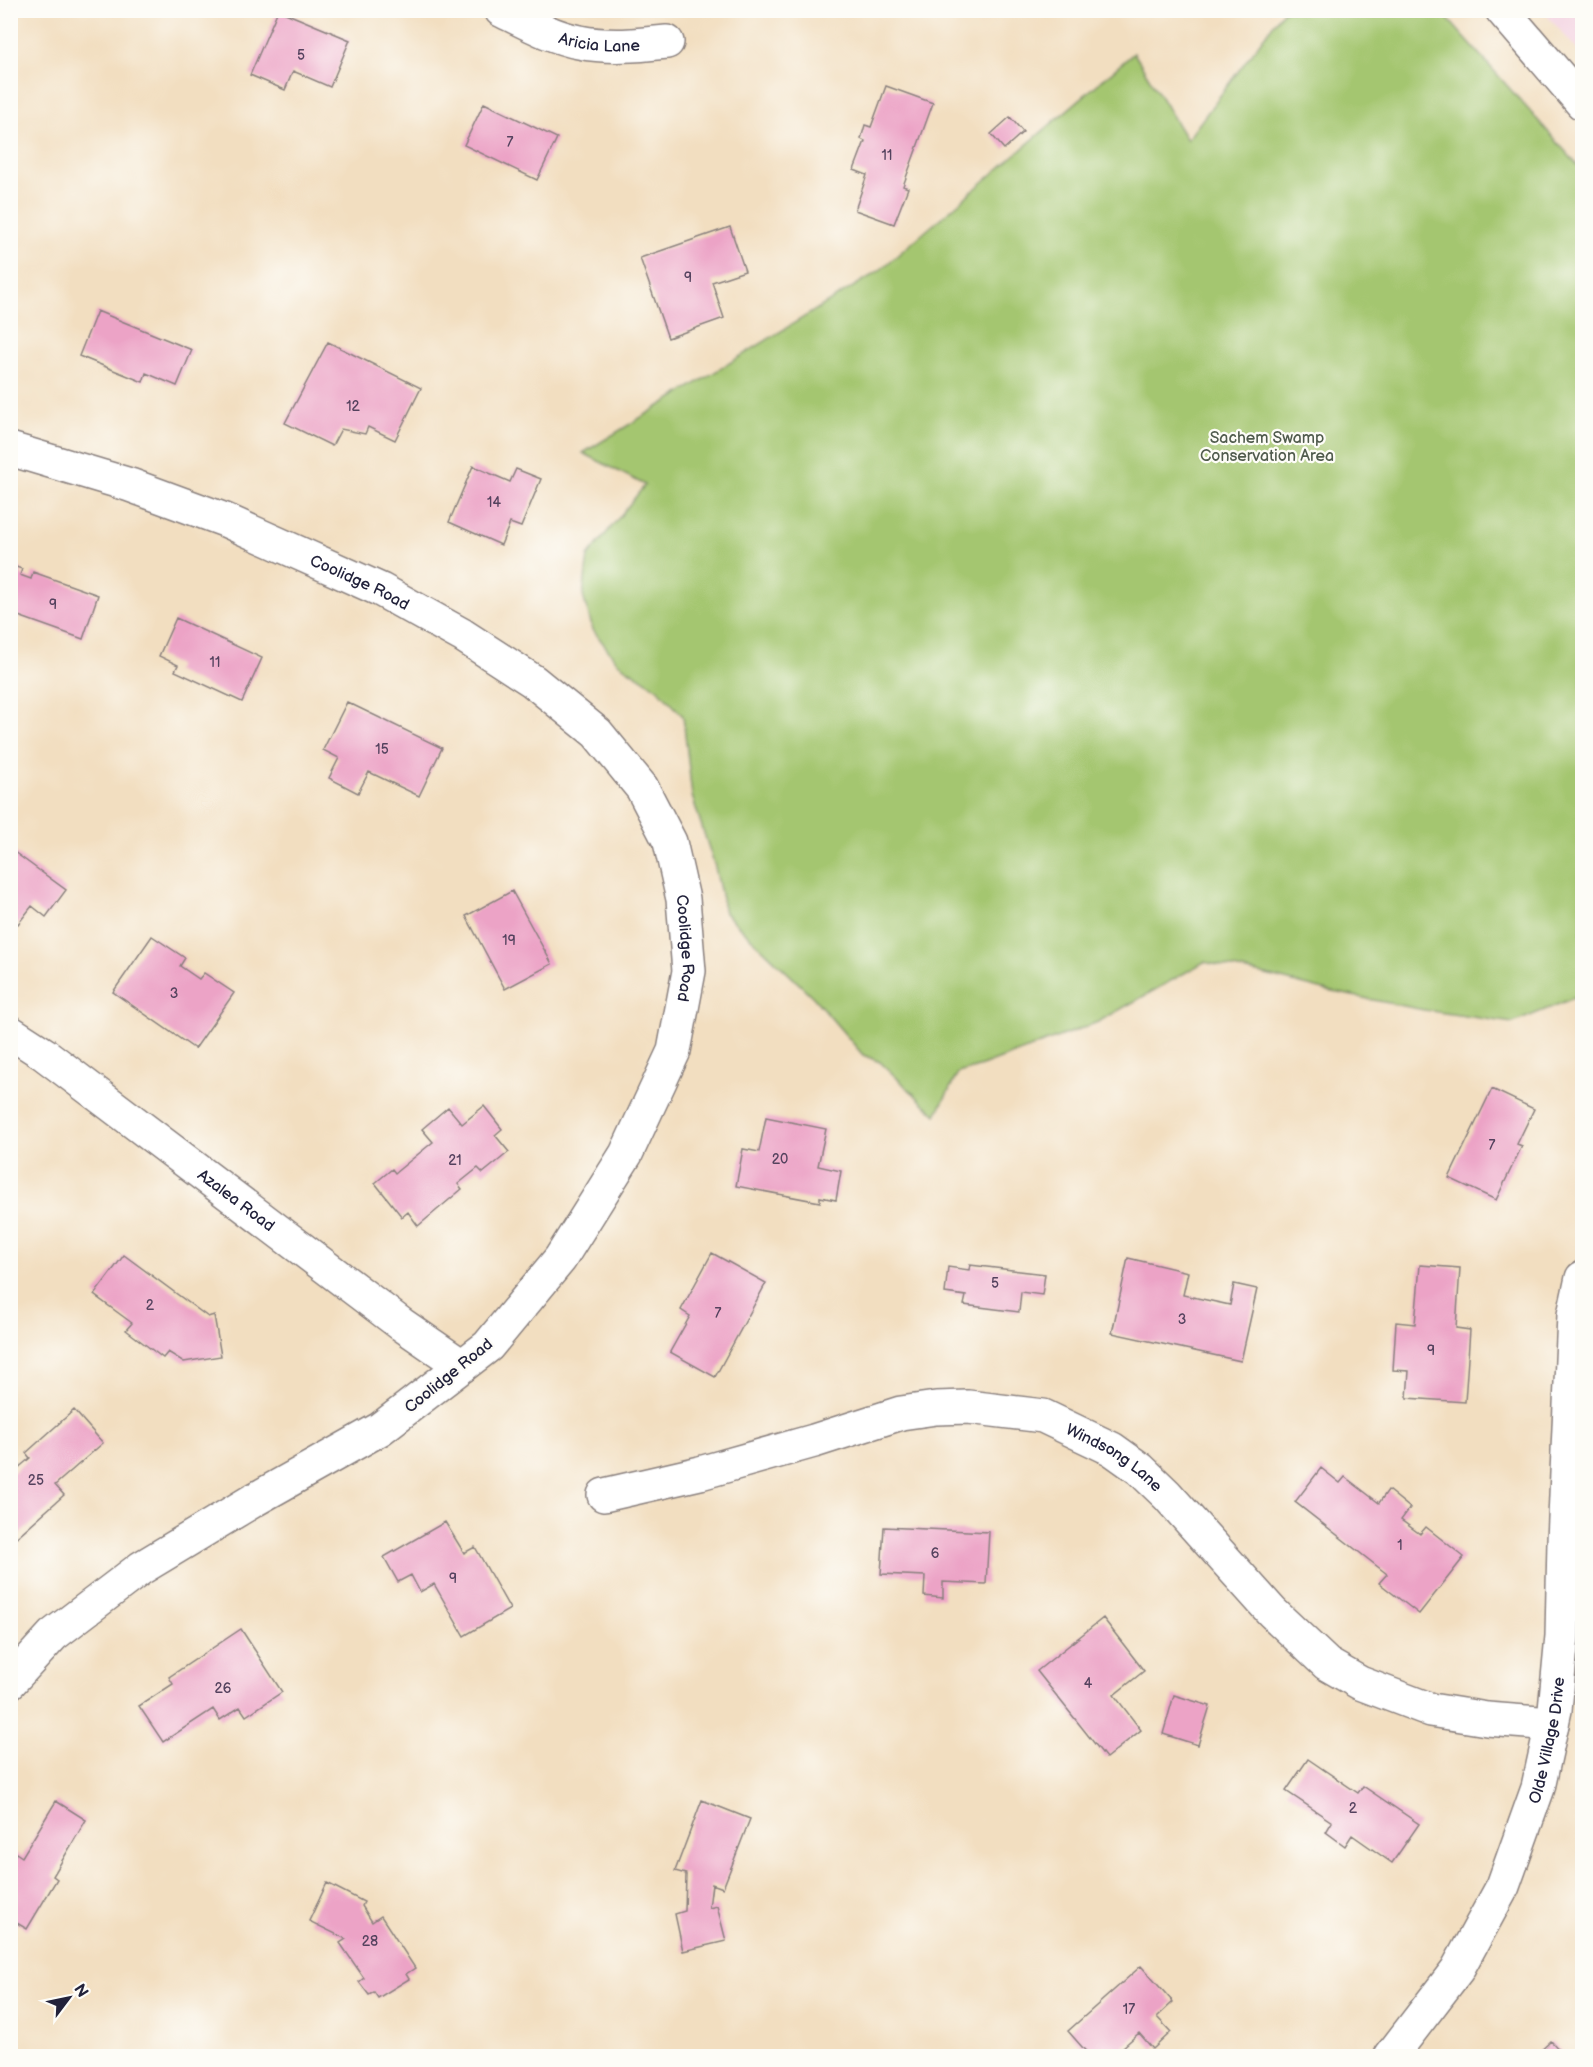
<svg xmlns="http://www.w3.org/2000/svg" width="1593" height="2067" font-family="'Balsamiq Sans',sans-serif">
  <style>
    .built { fill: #f3cfe0 }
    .green { fill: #a4c66f; stroke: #637455; stroke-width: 1.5 }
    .building { fill: #eca3c6 }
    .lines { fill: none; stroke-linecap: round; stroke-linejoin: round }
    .minor-casing { stroke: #8a807e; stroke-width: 36 }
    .minor { stroke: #fff; stroke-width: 33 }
    .labels { text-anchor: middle; stroke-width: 4.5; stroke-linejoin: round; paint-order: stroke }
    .number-label { font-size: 14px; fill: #54425e }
    .street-label { font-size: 16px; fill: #22223b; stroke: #fdfcf7 }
    .park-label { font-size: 16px; fill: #505b4d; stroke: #fdfcf7 }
  </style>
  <rect width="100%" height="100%" fill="#fdfcf7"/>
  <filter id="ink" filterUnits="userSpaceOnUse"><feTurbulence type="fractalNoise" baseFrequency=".0167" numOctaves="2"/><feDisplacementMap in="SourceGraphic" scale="12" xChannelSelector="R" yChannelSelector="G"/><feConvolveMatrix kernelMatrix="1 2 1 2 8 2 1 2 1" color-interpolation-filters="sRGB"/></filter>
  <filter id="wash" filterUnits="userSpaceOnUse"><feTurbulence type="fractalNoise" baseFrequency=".008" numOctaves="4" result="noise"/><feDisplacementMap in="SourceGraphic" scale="24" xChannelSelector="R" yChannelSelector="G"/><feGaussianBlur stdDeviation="1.35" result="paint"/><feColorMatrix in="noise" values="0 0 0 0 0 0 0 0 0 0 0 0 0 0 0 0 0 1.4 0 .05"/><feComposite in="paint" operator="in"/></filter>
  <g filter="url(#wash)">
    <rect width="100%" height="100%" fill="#f2dec0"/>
    <path class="built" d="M1543 11H1582V55Z"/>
    <path class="green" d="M1284 10 1441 11 1582 170V992L1576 997 1513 1023 1424 1010 1328 991 1262 974 1204 962 1098 1022 982 1066 958 1073 936 1115 880 1062 863 1055 813 997 725 913 715 867 692 796 683 716 658 689 618 663 593 630 583 596 588 556 645 485 583 453 879 271 1134 53 1187 140Z"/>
    <g id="blocks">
      <path class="building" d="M278 10 350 40 330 87 293 71 285 90 250 75Z
        M886 86 933 103 903 186 908 188 894 224 855 210 867 175 854 170 865 141 861 139 865 125 871 127Z
        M484 103 557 138 537 180 464 145Z
        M1010 117 1023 132 1004 149 991 134Z
        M730 227 745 271 712 282 724 318 668 338 640 258Z
        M97 311 192 350 177 386 146 373 143 382 79 356Z
        M328 342 421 388 395 440 368 427 365 434 341 429 332 446 285 423Z
        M473 466 510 482 516 469 541 479 521 527 510 523 501 545 449 522Z
        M10 565 22 569 20 575 31 579 33 572 98 595 83 639 10 613Z
        M176 618 262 658 242 702 175 671 178 665 159 656Z
        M347 702 442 748 419 796 369 772 358 793 329 778 339 758 323 750Z
        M10 849 66 890 46 917 32 906 18 924 10 919Z
        M512 891 552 964 505 989 466 916Z
        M152 936 185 958 180 966 199 979 204 973 234 993 195 1049 113 992Z
        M1492 1089 1534 1109 1517 1144 1522 1146 1496 1200 1449 1178Z
        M484 1106 502 1129 495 1135 509 1152 483 1173 478 1168 458 1184 462 1189 418 1226 408 1212 402 1217 375 1183 392 1169 395 1173 433 1142 422 1129 448 1107 462 1124Z
        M766 1117 826 1129 818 1166 841 1171 836 1200 820 1197V1202L736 1186 743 1149 759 1152Z
        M712 1253 766 1283 715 1377 670 1352 690 1316 681 1310Z
        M124 1255 208 1317 214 1315 221 1356 184 1362 168 1352 163 1358 126 1330 132 1323 94 1295Z
        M1128 1258 1188 1272 1183 1295 1230 1305 1234 1284 1257 1289 1241 1361 1112 1333Z
        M970 1265 1045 1274 1042 1295 1021 1292 1019 1312 964 1305 966 1296 945 1293 948 1267 969 1270Z
        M1420 1265 1460 1268 1456 1328 1470 1330 1465 1402 1407 1398 1409 1371 1393 1370 1396 1322 1415 1324Z
        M74 1410 103 1443 55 1485 64 1495 10 1543V1475L30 1458 26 1453Z
        M1321 1468 1340 1483 1345 1477 1379 1503 1388 1490 1410 1508 1401 1520 1420 1534 1426 1527 1464 1557 1419 1614 1379 1583 1387 1574 1295 1502Z
        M445 1522 464 1553 475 1547 510 1609 464 1636 434 1584 420 1592 411 1575 398 1582 384 1557Z
        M884 1527 989 1532 986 1584 943 1582V1598L924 1596 925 1576 881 1574Z
        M1103 1618 1144 1671 1114 1695 1141 1730 1106 1758 1037 1671Z
        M241 1629 282 1692 246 1716 240 1707 220 1720 213 1709 163 1742 139 1706 173 1684 169 1677Z
        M1174 1695 1210 1706 1198 1745 1163 1734Z
        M1308 1759 1358 1793 1363 1786 1419 1824 1392 1863 1352 1835 1345 1846 1326 1832 1332 1822 1286 1791Z
        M702 1800 750 1819 723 1888 712 1884 709 1908 717 1906 726 1941 683 1951 675 1914 685 1911 686 1874 675 1871Z
        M56 1801 86 1820 53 1876 57 1879 27 1929 10 1919V1862L16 1853 22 1857Z
        M327 1883 364 1902 362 1906 372 1922 381 1916 415 1968 406 1974 409 1979 378 1998 374 1992 369 1995 359 1982 364 1978 340 1943 346 1939 309 1921Z
        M1141 1966 1173 2002 1157 2017 1171 2032 1153 2049 1139 2033 1113 2056H1090L1068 2031Z
        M1551 2041 1565 2056H1535Z"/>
    </g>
  </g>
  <g filter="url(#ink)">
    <use href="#blocks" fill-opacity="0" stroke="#8a807e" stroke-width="1.5"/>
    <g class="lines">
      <g class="minor-casing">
        <g id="minor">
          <path id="s1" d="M501 10C526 22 552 37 579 42 609 48 638 45 667 42"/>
          <path d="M1502 10 1582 103"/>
          <path id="s2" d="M10 449 130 485 225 520 381 590 462 635 533 681 597 733 642 788 670 842 683 899 689 971 674 1051 626 1154 560 1259 488 1346 380 1429 254 1500 141 1568 53 1635 10 1682"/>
          <path id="s3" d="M10 1032 44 1054 401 1324 462 1366"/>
          <path id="s4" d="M604 1495 700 1473 814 1441 901 1413 936 1408 968 1407 1043 1416 1112 1449 1140 1469 1167 1495 1272 1612 1327 1664 1360 1683 1431 1710 1487 1719 1552 1724"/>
          <path id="s5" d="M1391 2056 1457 1970 1503 1886 1538 1788 1555 1710 1562 1636 1564 1541 1574 1315 1582 1278"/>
        </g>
      </g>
      <use href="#minor" class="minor"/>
    </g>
  </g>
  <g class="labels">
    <g class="number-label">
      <text x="301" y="60">5</text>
      <text x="510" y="147">7</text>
      <text x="887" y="160">11</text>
      <text x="688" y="282">9</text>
      <text x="353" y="411">12</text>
      <text x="494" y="507">14</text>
      <text x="53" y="609">9</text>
      <text x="215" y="667">11</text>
      <text x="382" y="754">15</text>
      <text x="509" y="945">19</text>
      <text x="174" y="998">3</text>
      <text x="1492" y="1150">7</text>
      <text x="780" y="1164">20</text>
      <text x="455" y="1165">21</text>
      <text x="995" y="1288">5</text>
      <text x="150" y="1310">2</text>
      <text x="718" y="1318">7</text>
      <text x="1182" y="1324">3</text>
      <text x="1431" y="1355">9</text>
      <text x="36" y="1485">25</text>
      <text x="1400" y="1550">1</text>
      <text x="935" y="1558">6</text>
      <text x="453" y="1583">9</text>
      <text x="1088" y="1688">4</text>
      <text x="223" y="1693">26</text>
      <text x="1353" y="1813">2</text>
      <text x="370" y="1946">28</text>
      <text x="1129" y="2014">17</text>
    </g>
    <g class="street-label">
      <text dy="6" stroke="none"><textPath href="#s1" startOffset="105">Aricia Lane</textPath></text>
      <text dy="6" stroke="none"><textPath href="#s2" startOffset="375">Coolidge Road</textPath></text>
      <text dy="6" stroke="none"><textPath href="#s2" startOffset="897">Coolidge Road</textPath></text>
      <text dy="6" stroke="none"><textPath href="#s3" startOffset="282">Azalea Road</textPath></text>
      <text transform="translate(448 1375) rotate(-39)" y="6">Coolidge Road</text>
      <text dy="6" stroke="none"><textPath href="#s4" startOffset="534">Windsong Lane</textPath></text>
      <text dy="6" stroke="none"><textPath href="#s5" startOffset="357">Olde Village Drive</textPath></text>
    </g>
    <g class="park-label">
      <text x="1267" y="443">Sachem Swamp<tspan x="1267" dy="18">Conservation Area</tspan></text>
    </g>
  </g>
  <rect width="1593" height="2067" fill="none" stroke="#fdfcf7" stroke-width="36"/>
  <g transform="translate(69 1998) rotate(58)" stroke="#fdfcf7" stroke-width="4.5" paint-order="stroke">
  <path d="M0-4.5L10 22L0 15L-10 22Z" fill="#22223b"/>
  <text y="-9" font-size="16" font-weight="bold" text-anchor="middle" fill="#22223b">N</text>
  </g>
</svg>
